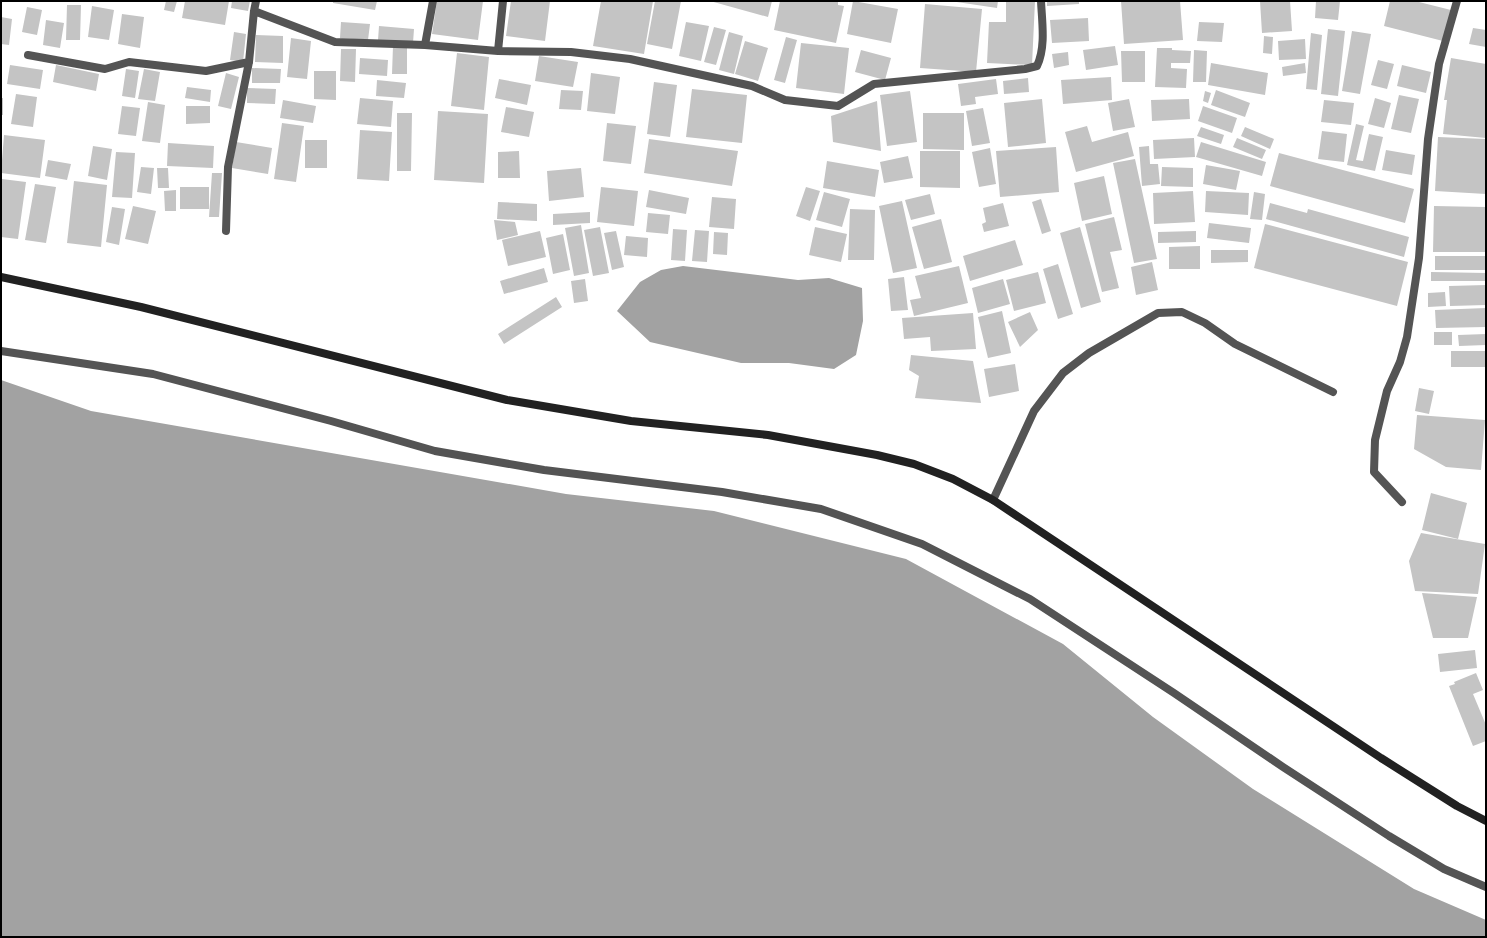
<svg xmlns="http://www.w3.org/2000/svg" width="1487" height="938" font-family="Lato,sans-serif">
  <style>
    .water { fill: #a2a2a2 }
    .building { fill: #c4c4c4 }
    .lines { fill: none; stroke-linecap: round; stroke-linejoin: round }
    .lane { stroke: #545454; stroke-width: 8 }
    .street { stroke: #545454; stroke-width: 8 }
    .secondary { stroke: #212121; stroke-width: 8 }
  </style>
  <rect width="100%" height="100%" fill="#fff"/>
  <path class="water" d="M683 266 798 280 829 278 862 288 863 321 856 355 834 369 789 363H741L650 342 617 311 640 282 661 270Z
    M1 380 91 411 566 494 714 511 906 559 1063 644 1153 717 1253 789 1414 889 1486 920V937H1Z"/>
  <path class="building" d="M166 1H177L174 12 164 10Z
    M185 1H229L225 25 182 18Z
    M232 1H250L248 11 231 8Z
    M333 1H377L375 10 333 3Z
    M437 1H483L478 40 432 34Z
    M511 1H550L545 41 506 36Z
    M601 1H653L644 54 593 46Z
    M655 1H681L672 49 647 44Z
    M710 1H772L768 17Z
    M780 1H838V5L844 6 836 43 774 30Z
    M853 1 898 9 891 43 847 34Z
    M950 1H998L997 8Z
    M1006 1H1035L1032 65 987 63 989 22H1006Z
    M1047 1H1079V4L1047 6Z
    M1121 1H1180L1183 40 1124 44Z
    M1260 1H1290L1292 31 1262 33Z
    M1316 1H1340L1338 20 1315 18Z
    M1390 1H1415L1451 10 1443 41 1384 26Z
    M925 4 982 9 976 72 920 68Z
    M67 5H81L80 40H66Z
    M92 6 114 10 109 40 88 37Z
    M27 7 42 10 37 35 22 32Z
    M122 14 144 17 140 48 118 44Z
    M1 17 12 19 9 45 1 44Z
    M1088 18 1089 41 1052 43 1050 20Z
    M46 20 64 23 60 48 43 45Z
    M341 22 370 24 368 40 340 38Z
    M686 22 709 26 701 61 679 56Z
    M1199 22 1224 23 1222 42 1197 41Z
    M379 26 414 29 413 43 378 40Z
    M714 27 726 30 716 65 704 62Z
    M1473 28 1486 30V47L1469 44Z
    M1328 29 1345 31 1338 96 1321 94Z
    M1352 31 1371 34 1360 94 1342 91Z
    M234 32 246 34 243 62 230 60Z
    M729 32 743 36 734 74 719 70Z
    M1311 33 1322 35 1317 90 1306 89Z
    M256 35 283 36V63L255 62Z
    M1264 36 1273 37 1272 54 1263 53Z
    M786 37 797 40 785 83 774 80Z
    M291 38 311 41 307 79 287 77Z
    M1305 39 1306 59 1279 60 1278 41Z
    M745 41 768 48 758 81 735 74Z
    M801 43 849 48 844 94 796 88Z
    M393 46 407 47V74H392Z
    M1115 46 1118 65 1086 70 1083 50Z
    M1157 48H1172V50L1191 51 1190 63H1171V68L1187 69 1186 88 1155 87Z
    M341 49H356L355 82 340 81Z
    M861 50 891 58 885 80 855 72Z
    M1194 50 1207 51 1206 82H1193Z
    M1121 51H1145V82H1122Z
    M1068 52 1069 65 1054 68 1052 54Z
    M457 53 489 57 484 110 451 106Z
    M539 56 578 62 573 87 535 81Z
    M360 58 388 60 387 76 359 74Z
    M1451 58 1486 64V138L1443 134 1447 100H1444Z
    M1378 60 1394 64 1387 89 1371 85Z
    M1211 63 1268 73 1265 95 1208 85Z
    M1305 63 1306 73 1283 76 1282 67Z
    M10 65 43 70 40 89 7 84Z
    M56 65 99 74 96 91 53 82Z
    M1402 65 1431 72 1426 93 1397 86Z
    M252 68 281 69 280 83H252Z
    M126 69 139 71 135 98 122 96Z
    M144 69 160 72 155 101 138 99Z
    M314 71H336V100L314 99Z
    M226 73 239 77 231 109 218 106Z
    M591 73 620 77 615 114 587 111Z
    M1111 77 1112 100 1063 104 1061 80Z
    M1028 78 1029 92 1004 94 1003 81Z
    M499 79 531 85 527 105 495 98Z
    M996 79 998 94 975 97 976 104 961 106 958 84Z
    M377 80 406 83 404 98 376 96Z
    M654 82 677 85 670 137 647 134Z
    M187 87 211 90 210 102 185 98Z
    M247 88 276 89 275 104 247 103Z
    M692 89 747 95 742 143 686 137Z
    M561 90 583 91 581 110 559 109Z
    M1216 90 1250 103 1245 117 1211 105Z
    M910 91 917 142 887 146 880 95Z
    M1205 91 1211 93 1208 103 1203 101Z
    M16 94 37 97 33 127 11 124Z
    M1399 95 1419 99 1411 133 1391 129Z
    M1 98H3V115H1Z
    M360 98 393 101 391 127 357 124Z
    M1375 98 1391 103 1384 128 1368 124Z
    M1042 99 1046 143 1008 147 1004 103Z
    M1129 99 1135 127 1113 131 1108 103Z
    M1189 99 1190 119 1152 121 1151 100Z
    M283 100 316 106 313 123 280 118Z
    M1324 100 1354 103 1351 125 1321 122Z
    M877 101 881 151 833 142 831 116Z
    M148 102 165 105 160 143 142 141Z
    M122 106 140 108 136 136 118 134Z
    M186 106H210V123L186 124Z
    M1203 106 1237 118 1232 133 1198 121Z
    M506 107 534 112 529 137 501 132Z
    M983 108 990 143 972 146 966 111Z
    M438 111 488 114 484 183 434 180Z
    M397 113H412L411 171H397Z
    M923 113H964V150L923 149Z
    M282 123 304 126 296 182 274 179Z
    M607 123 636 126 631 164 603 161Z
    M1356 124 1364 126 1356 160 1363 161 1369 134 1383 137 1375 171 1347 165Z
    M1087 126 1092 142 1128 132 1134 156 1076 172 1065 132Z
    M1201 127 1224 135 1221 144 1197 136Z
    M1245 127 1274 139 1270 149 1241 136Z
    M360 130 392 132 389 181 357 179Z
    M1322 131 1347 134 1344 162 1318 159Z
    M4 135 45 140 40 178 1 173Z
    M1438 137 1486 139V194L1435 191Z
    M1194 138 1195 157 1154 159 1153 140Z
    M1237 138 1266 150 1262 159 1233 147Z
    M649 139 738 151 732 186 644 173Z
    M305 140H327V168H305Z
    M236 142 272 148 268 174 232 168Z
    M1201 142 1266 162 1262 176 1196 157Z
    M168 143 214 146 213 168 167 166Z
    M93 146 112 149 107 180 88 176Z
    M1149 146 1150 164H1158L1160 184 1142 186 1139 147Z
    M1056 147 1059 192 1000 197 996 151Z
    M990 148 996 184 979 187 972 152Z
    M1386 150 1415 155 1412 175 1382 170Z
    M519 151 520 178H498V152Z
    M920 151H960V188L920 187Z
    M116 152 135 153 132 198 112 197Z
    M1279 153 1414 189 1405 223 1270 186Z
    M908 156 913 178 884 183 880 162Z
    M1135 159 1157 259 1134 263 1113 163Z
    M48 160 71 164 67 180 45 176Z
    M827 161 879 170 875 197 823 188Z
    M1206 165 1240 171 1236 190 1203 184Z
    M141 167 154 168 151 194 137 192Z
    M1162 167 1193 168V187L1161 186Z
    M157 168H168L169 188H158Z
    M581 168 584 197 549 201 547 171Z
    M212 173H222L219 217H209Z
    M1104 176 1112 214 1082 221 1074 183Z
    M2 179 26 182 18 239 1 237Z
    M74 181 107 185 101 247 67 243Z
    M35 184 56 187 46 243 25 240Z
    M180 187H209V209H180Z
    M601 187 638 191 634 226 597 222Z
    M806 187 820 191 810 221 796 216Z
    M176 190V211H165L164 191Z
    M649 190 689 198 686 214 646 207Z
    M1193 191 1195 222 1154 224 1153 193Z
    M1206 191 1249 193 1248 215 1205 212Z
    M824 192 850 199 842 227 816 220Z
    M1254 192 1265 194 1262 220 1250 219Z
    M930 194 935 214 911 220 905 200Z
    M712 197 736 199 734 229 709 227Z
    M1041 199 1051 231 1042 234 1032 202Z
    M902 201 917 268 893 273 879 206Z
    M498 202 537 204V221L497 219Z
    M1003 203 1009 226 984 232 982 224 986 222 983 208Z
    M1270 203 1307 213 1308 209 1409 237 1404 257 1266 219Z
    M133 206 156 211 148 244 125 239Z
    M1434 206 1486 207V252H1433Z
    M112 207 125 209 119 245 106 242Z
    M850 209 875 210 874 260H848Z
    M590 212V223L553 225V214Z
    M648 213 670 215 668 234 646 232Z
    M1114 217 1122 250 1110 252 1119 288 1102 292 1085 224Z
    M941 219 952 262 924 269 912 227Z
    M494 220 515 222 518 235 497 240Z
    M1209 223 1251 228 1249 243 1207 238Z
    M1265 224 1408 262 1397 306 1254 268Z
    M581 225 589 273 574 276 565 228Z
    M600 227 609 273 593 276 584 230Z
    M815 227 847 234 841 262 809 255Z
    M1080 227 1101 302 1081 308 1060 233Z
    M673 229 687 230 685 261 671 260Z
    M695 230 709 231 707 262 692 261Z
    M540 231 546 257 508 266 502 240Z
    M616 231 624 267 612 270 604 233Z
    M1196 231V242L1158 243V232Z
    M714 232 728 233 727 255 713 254Z
    M563 234 570 270 553 274 546 238Z
    M626 236 648 238 647 257 624 255Z
    M1015 240 1023 265 970 281 963 256Z
    M1200 246V269H1169V247Z
    M1211 250H1248V262L1211 263Z
    M1435 256H1486V270H1435Z
    M1152 262 1158 290 1136 295 1131 267Z
    M1058 264 1073 314 1058 319 1043 269Z
    M959 266 968 303 914 316 910 300 921 298 915 276Z
    M544 268 548 282 504 294 500 281Z
    M1038 272 1046 303 1014 311 1006 280Z
    M1431 272 1486 273V281H1431Z
    M904 277 908 310 891 311 888 279Z
    M585 279 588 301 574 303 571 281Z
    M1003 279 1010 304 978 313 972 288Z
    M1486 285V305L1450 306 1449 286Z
    M1445 292 1446 306 1428 307V293Z
    M556 297 562 307 504 344 498 334Z
    M1486 308V327L1436 328 1435 310Z
    M1002 311 1011 353 988 358 978 317Z
    M1030 312 1038 330 1020 347 1008 322Z
    M973 313 976 349 931 351 930 337 904 339 902 318Z
    M1434 332H1452V345H1434Z
    M1486 334V345L1459 346 1458 335Z
    M1451 351H1486V367H1451Z
    M911 355 973 361 981 403 915 398 919 376 909 370Z
    M1015 364 1019 391 989 397 984 369Z
    M1419 388 1434 391 1429 414 1415 411Z
    M1417 415 1485 420 1481 470 1446 467 1414 449Z
    M1431 493 1467 503 1458 539 1422 530Z
    M1421 533 1485 544 1478 594 1415 591 1409 561Z
    M1422 593 1477 597 1468 638H1433Z
    M1475 650 1477 668 1440 672 1438 654Z
    M1476 673 1483 690 1473 694 1486 725V741L1473 746 1449 686 1455 684 1454 682Z"/>
  <g class="lines">
    <path class="lane" d="M1 351 153 374 331 421 435 451 544 470 722 492 821 509 922 544 1030 599 1174 693 1283 767 1389 836 1444 869 1486 887
      M993 500 1034 411 1063 373 1089 353 1158 313 1182 312 1205 323 1235 344 1333 392"/>
    <path class="street" d="M254 11 335 42 425 45 498 51 571 52 630 59 752 86 785 100 838 106 874 84 1025 69 1037 66C1046 47 1042 22 1041 1
      M425 45 433 1
      M498 51 503 1
      M28 55 105 69 129 62 206 71 249 62
      M226 231 228 167 249 62 254 11 256 1
      M1402 502 1374 472 1375 440 1387 391 1400 362 1407 337 1419 258 1428 139 1439 64 1457 1"/>
    <path class="secondary" d="M1 277 141 307 507 400 631 421 768 435 877 455 914 464 953 479 993 500 1381 758 1457 806 1486 821"/>
  </g>
  <rect width="1487" height="938" fill="none" stroke="#000000" stroke-width="4"/>
</svg>
